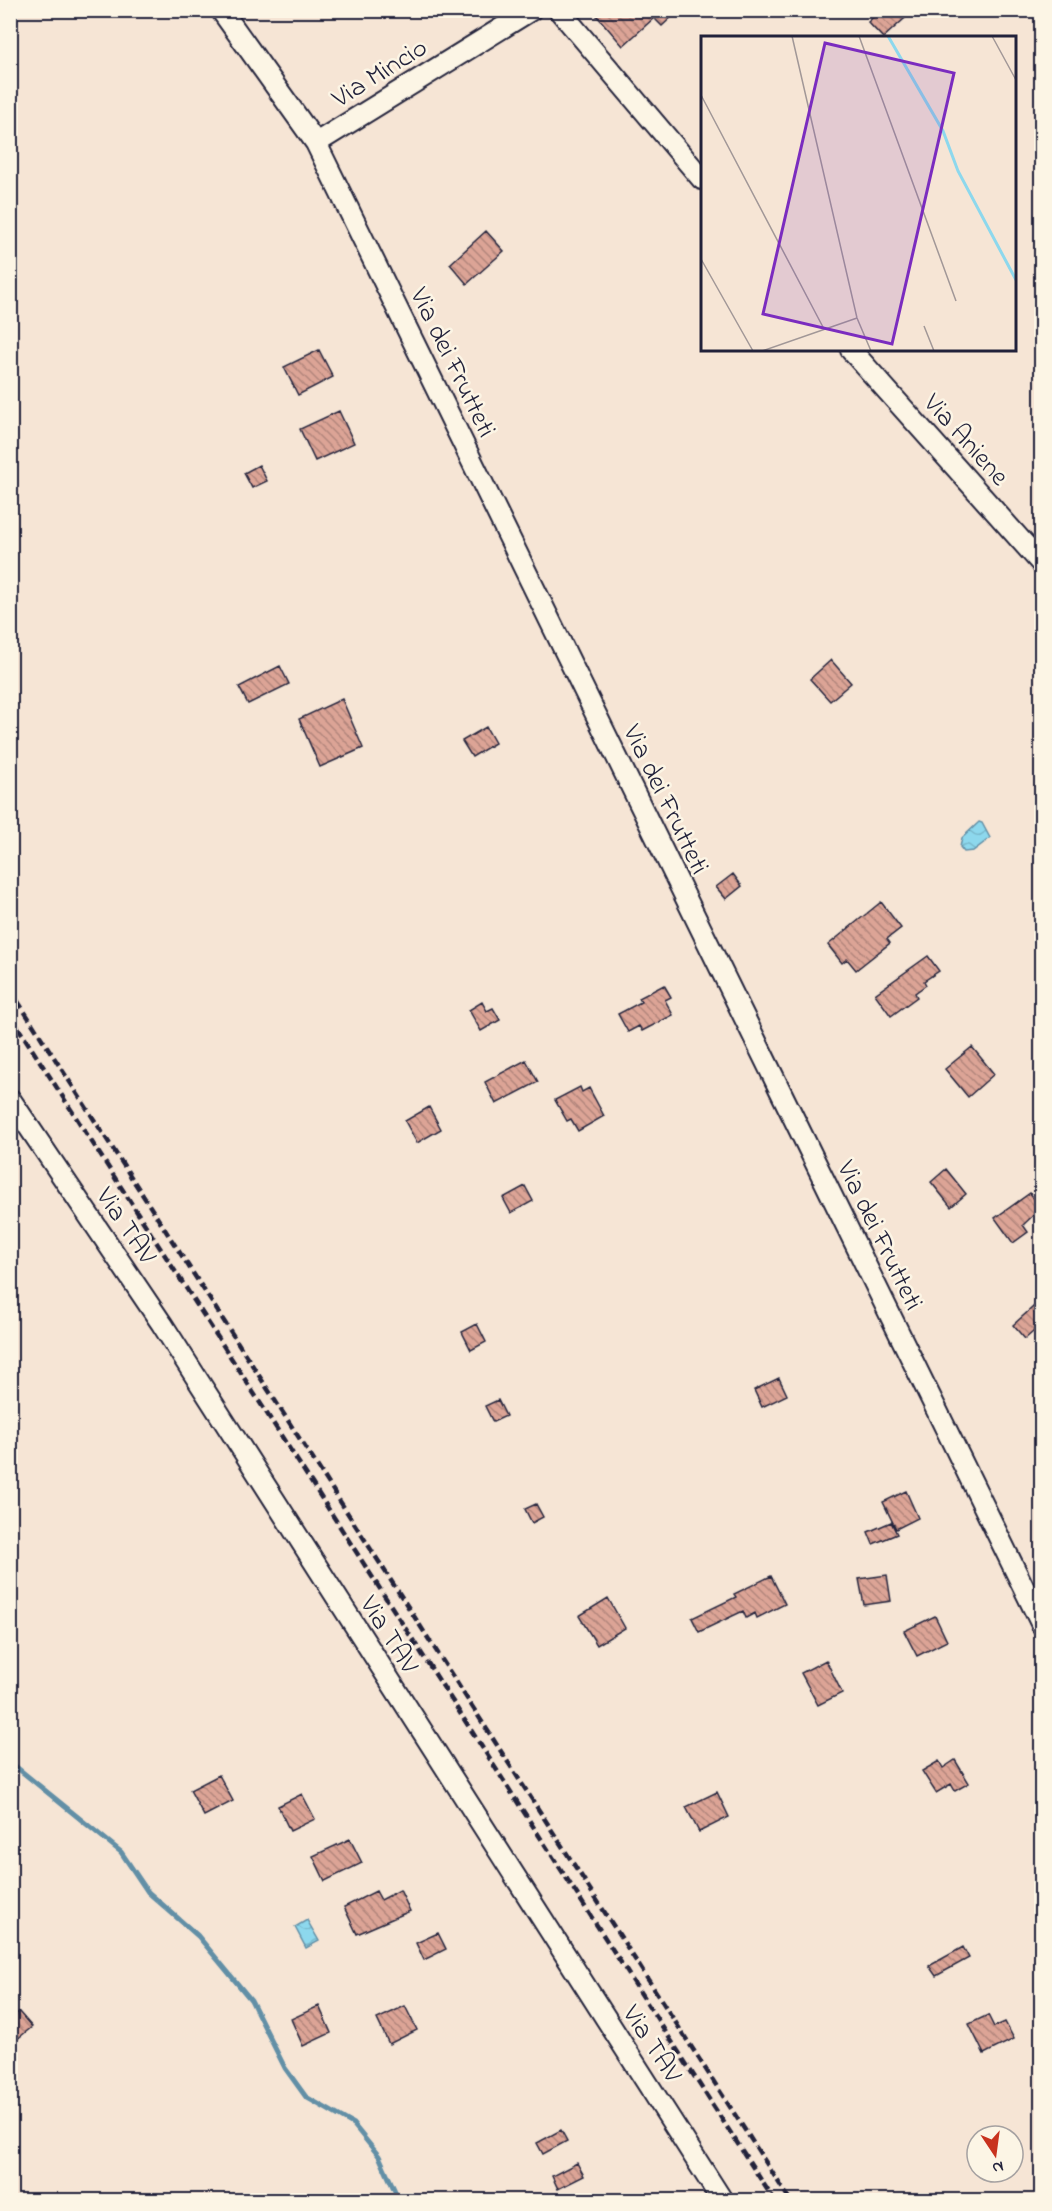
<svg xmlns="http://www.w3.org/2000/svg" width="1052" height="2211" font-family="'Indie Flower',sans-serif">
  <style>
    .water { fill: url(#water-waves); stroke: #628fa6; stroke-width: 1.5 }
    .lines { fill: none; stroke-linecap: round; stroke-linejoin: round }
    .stream { stroke: #628fa6; stroke-width: 5 }
    .building { fill: url(#building-back-hatch); stroke: #22223b; stroke-width: 1.5 }
    .street-casing { stroke: #22223b; stroke-width: 24 }
    .street { stroke: #fcf5e5; stroke-width: 20 }
    .rail { stroke: #22223b; stroke-width: 4.5; stroke-dasharray: 9 4.5; stroke-linecap: butt }
    .labels { text-anchor: middle; stroke-width: 5; stroke-linejoin: round; paint-order: stroke }
    .street-label { font-size: 27px; fill: #22223b; stroke: #fcf5e5 }
    .inset-river { fill: none; stroke: #8dd8ed; stroke-width: 3 }
    .inset-road { fill: none; stroke: #a19797; stroke-width: 1.5 }
    .view { fill: #7b2cbf; fill-opacity: 0.15; stroke: #7b2cbf; stroke-width: 3 }
    .inset-edge { fill: none; stroke: #22223b; stroke-width: 3 }
  </style>
  <defs>
    <pattern id="water-waves" width="16" height="10" patternUnits="userSpaceOnUse" patternTransform="scale(1.5)"><rect width="16" height="10" fill="#8dd8ed"/><path d="M0 5q4-4 8 0t8 0" fill="none" stroke="#79b9cc"/></pattern>
    <pattern id="building-back-hatch" width="6" height="6" patternUnits="userSpaceOnUse" patternTransform="scale(1.5)"><rect width="6" height="6" fill="#dca496"/><path d="M-1 5l2 2M0 0l6 6M5-1l2 2" fill="none" stroke="#b2857c"/></pattern>
  </defs>
  <rect width="100%" height="100%" fill="#f6e5d5"/>
  <filter id="ink" filterUnits="userSpaceOnUse"><feTurbulence type="fractalNoise" baseFrequency=".0167" numOctaves="2"/><feDisplacementMap in="SourceGraphic" scale="12" xChannelSelector="R" yChannelSelector="G"/><feConvolveMatrix kernelMatrix="1 2 1 2 8 2 1 2 1" color-interpolation-filters="sRGB"/></filter>
  <g filter="url(#ink)">
    <path class="water" d="M979 822 982 823 990 838 973 851 964 852 960 847 962 838Z
      M307 1920 319 1941 306 1948 295 1927Z"/>
    <g class="lines">
      <path class="stream" d="M10 1762 121 1852 148 1892 198 1936 251 2000 285 2068 306 2097 353 2124 379 2156 399 2200"/>
    </g>
    <path class="building" d="M603 10H679L662 26 654 18 623 46 597 16Z
      M881 10H914L883 38 868 22Z
      M486 231 504 251 467 284 450 264Z
      M319 350 333 377 298 395 284 367Z
      M339 411 354 443 315 461 300 429Z
      M259 465 267 481 252 488 244 473Z
      M831 660 851 683 830 701 810 679Z
      M280 666 289 684 248 704 239 687Z
      M342 699 363 748 320 767 299 719Z
      M486 727 495 743 472 757 462 741Z
      M733 874 742 886 726 899 716 887Z
      M881 902 901 928 887 939 890 943 856 970 847 959 842 963 828 945Z
      M928 956 939 971 924 981 926 985 915 993 917 997 891 1016 875 994Z
      M664 985 671 997 665 1000 673 1015 642 1031 639 1026 628 1032 618 1014 641 1002 639 998Z
      M482 1002 487 1011 493 1008 500 1020 481 1031 469 1010Z
      M972 1047 994 1074 968 1097 945 1069Z
      M526 1060 538 1082 496 1104 485 1082Z
      M580 1087 582 1092 589 1088 604 1116 578 1131 571 1119 567 1121 555 1100Z
      M429 1107 441 1129 417 1143 405 1121Z
      M946 1169 966 1194 951 1207 931 1182Z
      M525 1186 533 1201 511 1213 503 1198Z
      M1030 1193 1041 1208 1023 1225 1028 1232 1013 1243 995 1218Z
      M1041 1300V1325L1025 1339 1013 1325Z
      M477 1324 486 1342 471 1350 462 1332Z
      M779 1378 787 1395 762 1407 754 1390Z
      M498 1400 506 1416 493 1422 485 1406Z
      M906 1491 918 1518 896 1529 883 1502Z
      M536 1504 543 1517 532 1523 525 1509Z
      M891 1522 897 1534 873 1544 868 1532Z
      M887 1575 891 1601 864 1605 859 1579Z
      M771 1576 785 1604 757 1618 755 1613 746 1618 743 1611 699 1632 692 1618 736 1597 734 1594Z
      M608 1598 625 1628 597 1645 579 1616Z
      M935 1616 947 1641 917 1656 904 1631Z
      M826 1660 842 1693 818 1705 801 1673Z
      M955 1760 969 1783 955 1791 951 1784 936 1793 922 1771 939 1761 943 1768Z
      M219 1775 233 1801 204 1816 190 1790Z
      M717 1792 729 1817 699 1832 686 1807Z
      M302 1794 315 1819 290 1831 278 1806Z
      M350 1839 362 1863 325 1881 313 1856Z
      M400 1890 410 1911 357 1934 344 1907 376 1891 381 1900Z
      M438 1933 446 1949 424 1960 416 1943Z
      M963 1947 969 1958 936 1976 929 1966Z
      M319 2006 331 2033 303 2046 291 2019Z
      M405 2006 417 2030 389 2044 377 2019Z
      M19 2012 32 2027 10 2045V2018Z
      M988 2015 994 2027 1005 2022 1014 2039 984 2054 969 2024Z
      M561 2130 567 2141 543 2154 537 2143Z
      M577 2163 584 2176 558 2189 552 2176Z"/>
    <g class="lines">
      <g class="street-casing">
        <path id="street" d="M221 10 316 143 1042 1625
          M559 10 702 179
          M316 143 531 10
          M851 350 1042 564
          M10 1099 162 1324 722 2200"/>
      </g>
      <use href="#street" class="street"/>
      <path class="rail" d="M10 989 790 2200
        M10 1015 774 2200"/>
    </g>
  </g>
  <g class="labels">
    <g class="street-label">
      <text transform="translate(379 72) rotate(-32)" y="9">Via Mincio</text>
      <text transform="translate(454 362) rotate(64)" y="9">Via dei Frutteti</text>
      <text transform="translate(967 439) rotate(48)" y="9">Via Aniene</text>
      <text transform="translate(667 799) rotate(64)" y="9">Via dei Frutteti</text>
      <text transform="translate(127 1225) rotate(56)" y="9">Via TAV</text>
      <text transform="translate(881 1235) rotate(64)" y="9">Via dei Frutteti</text>
      <text transform="translate(390 1634) rotate(58)" y="9">Via TAV</text>
      <text transform="translate(653 2043) rotate(57)" y="9">Via TAV</text>
    </g>
  </g>
  <g transform="translate(701 36)">
    <rect width="315" height="315" fill="#f6e5d5"/>
    <path class="inset-river" d="M187 0 242 95 257 135 315 244"/>
    <path class="inset-road" d="M91 0 156 282 170 315M158 0 255 265M291 0 315 44M0 59 123 293M0 223 52 315M223 290 233 315M61 315 156 282"/>
    <path class="view" d="M124 7 253 37 191 308 62 278Z"/>
    <rect width="315" height="315" class="inset-edge"/>
  </g>
  <rect width="1052" height="2211" fill="none" stroke="#fcf5e5" stroke-width="36"/>
  <rect x="18" y="18" width="1016" height="2175" fill="none" stroke="#22223b" stroke-width="2" filter="url(#ink)"/>
  <g transform="translate(995 2154) rotate(167)"><circle r="28" fill="#fcf5e5" stroke="#a5a1a1" stroke-width="1.5"/>
  <path d="M0-4.5L10 22L0 15L-10 22Z" fill="#c8321e"/>
  <text y="-9" font-size="16" font-weight="bold" text-anchor="middle" fill="#22223b">N</text>
  </g>
</svg>
